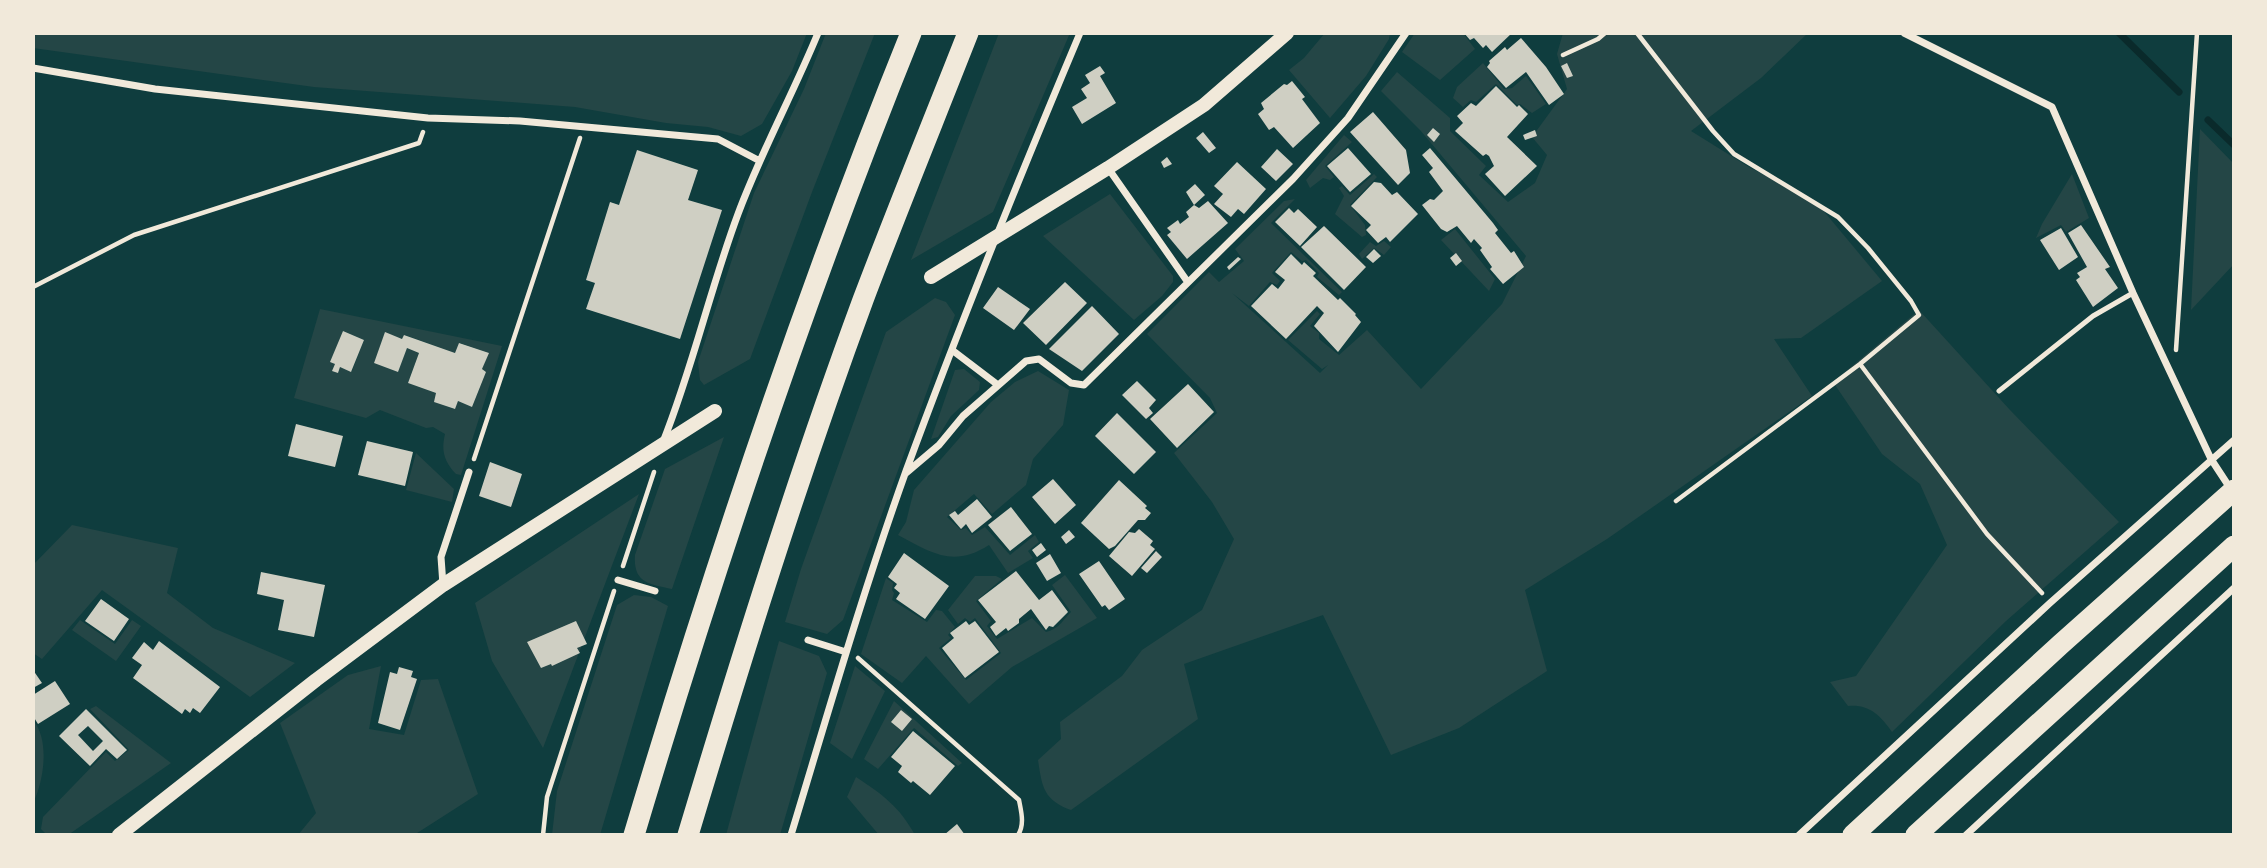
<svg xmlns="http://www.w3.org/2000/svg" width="2267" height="868" font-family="Ubuntu,sans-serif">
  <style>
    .green { fill: #244646; fill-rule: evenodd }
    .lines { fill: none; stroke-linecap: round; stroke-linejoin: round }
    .stream { stroke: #0a2a2b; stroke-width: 7 }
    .building { fill: #cfcfc3; fill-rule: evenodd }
    .path { stroke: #f1e9da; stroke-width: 4.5 }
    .service { stroke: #f1e9da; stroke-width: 5 }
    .minor { stroke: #f1e9da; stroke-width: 7 }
    .secondary { stroke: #f1e9da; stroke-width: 14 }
    .motorway { stroke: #f1e9da; stroke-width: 21 }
  </style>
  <rect width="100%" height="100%" fill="#0f3d3e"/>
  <path class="green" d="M33 33H807L792 71 762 124 741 136 708 127 666 123 575 107 314 87 33 48Z
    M826 33H875L812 192 750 359 704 385 700 380 698 362 754 193 804 89Z
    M999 33H1070L993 212 911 260Z
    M1325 33H1390L1389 39 1366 76 1330 118 1289 70 1304 58Z
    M1415 33H1463L1475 49 1440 80 1402 52Z
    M1563 33H1808L1761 78 1691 131 1749 167 1817 203 1882 281 1801 338 1774 339 1812 396 1607 539 1525 590 1547 671 1459 728 1391 755 1323 615 1184 664 1198 719 1071 810C1043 800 1042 786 1038 760L1061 739 1060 722 1122 676 1142 650 1202 610 1234 539 1212 502 1174 453 1217 413 1210 398 1147 334 1209 272 1219 282 1244 261 1235 249 1284 201 1295 199 1271 223 1342 292 1339 295 1317 277 1319 273 1306 260 1302 261 1291 252 1272 273 1280 281 1277 285 1270 282 1249 306 1232 293 1320 373 1328 365 1322 369 1288 340 1317 311 1320 314 1310 326 1319 333V339L1339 355 1367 330 1421 389 1502 304 1526 256 1420 130 1381 91 1397 72 1450 118V131L1486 166 1479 175 1508 202 1535 183 1547 155 1532 137 1567 89 1557 54Z
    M1483 63 1504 89 1512 88 1526 76 1546 104 1532 113 1520 104 1517 105 1496 84 1476 102 1471 100 1463 107 1453 98 1457 87Z
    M2200 129 2234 164V264L2191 310Z
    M1344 135 1352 142 1325 166 1334 177 1330 180 1323 178 1310 188 1306 180Z
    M1374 174 1377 177 1350 205 1365 225 1366 235 1362 237 1335 214 1344 196 1339 188 1342 186 1350 195Z
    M2072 174 2089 218 2066 232 2061 225 2036 238 2042 224Z
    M1110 194 1173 276V282L1162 296 1134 320 1043 236Z
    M1455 229 1495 279 1489 291 1441 240Z
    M1384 241 1391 247 1384 255 1374 248 1362 259 1359 254 1370 242 1376 246Z
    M935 298 946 302 955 315 843 620 827 634 785 622 801 569 886 332Z
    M320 309 502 346 461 475 456 474C444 461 441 451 445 434L433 427 426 428 380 410 366 418 294 398ZM343 331 364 340 352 371 340 367 338 373 335 364 331 361ZM385 333 402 339 405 335 455 353 460 343 488 353 482 369 486 372 472 407 458 401 454 409 435 402 436 393 408 383 419 353 407 348 398 372 374 363Z
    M1919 310 2010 410 2119 522 2006 621 1892 732C1880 715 1869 704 1848 706L1830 682 1856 676 1947 545 1920 484 1882 454 1833 382Z
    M964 369 980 382 979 390 951 416 938 437 931 439 955 370Z
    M1038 371 1069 390 1063 425 1033 459 1026 485 992 514 974 494 947 517 961 530 966 528 972 535 985 527 1010 555 1035 535 1039 542 1028 551 1033 558 1008 573 989 545C953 568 932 553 898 535L906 522 914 490 991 402 1015 382Z
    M724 437 672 589C649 584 633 583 635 555L665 469Z
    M416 453 454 489 452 502 406 490Z
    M639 494 543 748 492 661 475 603Z
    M72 525 178 548 167 593 213 628 295 663 250 697 102 590 42 659 33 653V565Z
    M1065 575 1097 618 1012 667 969 704 926 656 902 683 861 654 886 578 893 583 892 590 894 593 892 600 927 622 936 610 942 611 955 627 948 635 951 638 939 648 966 680 1001 653 975 618 970 622 965 618 958 624 948 610 975 576H996L1002 579 976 601 991 621 987 626 997 639 1032 618 1046 632C1060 628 1061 622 1071 612L1052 585Z
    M634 595 651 597 668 606 600 835H552L557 791 617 605Z
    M80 620 115 644 132 620 141 626 116 661 72 630Z
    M779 641 819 656 827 673 780 835H726Z
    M381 666 369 729 404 735 421 680 438 679 478 794 414 835H298L316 813 280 723 348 675Z
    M855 666 885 691 852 759 830 743Z
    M894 701 962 763 958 766 914 728 878 769 864 759Z
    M96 706 171 763 68 835H47L41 829 43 817 106 752 115 761 129 750 90 709Z
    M33 720C50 740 44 781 33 803Z
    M856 777C883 795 899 806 915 835H879L847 797Z"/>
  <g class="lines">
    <path class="stream" d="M2119 33 2179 92
      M2208 120 2234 145"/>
  </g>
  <path class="building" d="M1464 33H1512L1492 52 1486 45 1483 48 1474 38 1470 40Z
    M1521 38 1546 67 1564 94 1549 105 1526 72 1506 88 1487 67 1490 63 1489 61 1505 47 1507 50Z
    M1567 63 1573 76 1567 78 1561 66Z
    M1100 66 1105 73 1100 76 1116 103 1082 124 1072 107 1087 98 1081 89 1090 83 1085 75Z
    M1292 81 1305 97 1302 99 1320 123 1293 148 1274 127 1269 130 1258 114 1264 109 1261 103 1284 84 1287 85Z
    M1496 86 1517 107 1519 105 1528 114 1507 137 1537 166 1505 196 1485 174 1494 166 1489 156 1486 154 1483 156 1455 131 1463 123 1457 116 1471 103 1476 106Z
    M1373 112 1406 150 1410 173 1398 185 1350 132Z
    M1433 128 1440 134 1434 142 1427 135Z
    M1535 130 1537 136 1525 140 1523 135Z
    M1203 132 1216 148 1209 153 1196 138Z
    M1348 148 1371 174 1350 192 1327 166Z
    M1430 148 1493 223 1498 230 1495 233 1511 253 1514 251 1524 267 1503 284 1490 269 1492 267 1480 250 1482 248 1474 239 1471 243 1457 226 1447 232 1441 229 1422 205 1430 199 1434 200 1443 191 1429 172 1433 168 1422 155Z
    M1277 149 1293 164 1276 181 1261 167Z
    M637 150 698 170 688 200 722 210 680 339 586 309 595 283 586 280 610 202 619 205Z
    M1167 157 1172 164 1164 168 1161 162Z
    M1237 162 1266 189 1244 214 1238 209 1231 217 1214 204 1223 194 1214 186Z
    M1374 182 1381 183 1392 195 1397 192 1418 214 1390 242 1386 237 1378 243 1366 230 1371 225 1351 206Z
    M1195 184 1205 195 1194 205 1199 208 1208 201 1228 223 1187 259 1167 235 1171 232 1167 228 1178 220 1180 224 1189 217 1186 212 1194 205 1186 192Z
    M1289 208 1294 213 1298 209 1317 227 1300 246 1275 222Z
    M2081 225 2110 267 2105 269 2118 288 2093 307 2076 280 2080 277 2077 273 2087 267 2068 233Z
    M1324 226 1366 267 1344 290 1301 247Z
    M2061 228 2078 257 2059 270 2040 240Z
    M1374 249 1381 256 1373 263 1366 257Z
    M1456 253 1462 261 1456 266 1450 258Z
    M1291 254 1302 265 1304 262 1316 273 1313 276 1338 300 1340 298 1356 314 1355 315 1361 322 1338 352 1314 326 1324 313 1317 306 1286 339 1251 306 1272 284 1278 289 1285 280 1275 272Z
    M1238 257 1241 259 1229 270 1227 267Z
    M1065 282 1087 303 1046 345 1023 323Z
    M998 287 1030 309 1014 330 983 308Z
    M1092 306 1119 334 1082 371 1049 349Z
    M343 331 364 340 351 372 340 367 338 373 332 371 335 364 330 362Z
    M385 332 402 339 404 335 455 353 459 343 489 353 482 369 486 372 472 407 458 401 455 409 434 402 436 393 408 383 419 353 407 348 398 372 374 363Z
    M1137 381 1156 400 1149 408 1153 413 1146 419 1122 395Z
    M1188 384 1214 412 1177 448 1150 419Z
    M1117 413 1156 452 1134 474 1095 436Z
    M296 424 343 436 335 467 288 456Z
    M367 441 413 452 405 486 358 475Z
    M490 462 522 474 511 507 479 496Z
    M1053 479 1076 505 1055 524 1032 497Z
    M1119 480 1147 506 1145 508 1151 513 1145 520H1138L1115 546 1109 549 1081 523Z
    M977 499 992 517 972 533 966 524 961 529 949 515 955 511 958 515Z
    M1011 507 1032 534 1010 551 988 525Z
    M1139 529 1153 541 1150 545 1155 549 1132 576 1109 556 1129 532 1135 533Z
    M1069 530 1075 537 1066 544 1061 537Z
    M1041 543 1046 550 1037 557 1032 550Z
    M1156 551 1162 557 1147 573 1141 568Z
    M904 553 949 586 925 619 896 599 900 593 894 588 897 584 888 577Z
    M1050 554 1061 573 1047 581 1036 563Z
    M1099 561 1125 599 1109 610 1105 605 1102 607 1079 574Z
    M1016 571 1039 600 1052 590 1068 612 1053 627 1049 626 1046 630 1031 609 1019 619V623L1008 631 1006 628 996 636 990 627 996 622 978 600Z
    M261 572 325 585 314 637 278 630 284 600 257 594Z
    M101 599 129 619 114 641 85 621Z
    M576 621 587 644 577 648 580 653 552 666 551 664 541 668 527 642Z
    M966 621 969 625 975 621 999 652 965 678 942 648 954 638 950 633Z
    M159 641 220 687 200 713 193 708 190 713 185 709 182 714 133 678 142 665 132 658 144 642 153 650Z
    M399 667 413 671 411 677 417 679 400 730 378 723 390 672 397 674Z
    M33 670 42 683 33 688Z
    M55 681 70 704 38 724 33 716V695Z
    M86 709 127 750 117 759 106 749 90 766 59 736ZM88 726 103 741 93 751 78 735Z
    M901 710 912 719 902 731 891 722Z
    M913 731 955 766 930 795 913 781 911 783 898 772 902 766 891 757Z
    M957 824 965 835H944Z"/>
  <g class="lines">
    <path class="path" d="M1637 33 1713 131 1734 154 1838 217 1868 248 1911 301 1919 315 1860 364 1676 501
      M1563 55 1598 39 1605 33
      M33 287 134 235 419 143 423 132
      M2176 350 2197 33
      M1860 364 1987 534 2042 593
      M474 459 580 138
      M623 566 654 472
      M858 658 1019 800C1021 811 1025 824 1018 835
      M543 835 547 797 614 591"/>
    <path class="service" d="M1999 391 2093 316 2133 293"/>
    <path class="minor" d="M1904 33 2052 107 2133 293 2211 459 2230 488
      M33 68 155 89 428 118 520 121 718 139 758 160
      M1108 168 1187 281
      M952 350 998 385
      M663 442C693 367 710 289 738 214 761 152 793 94 818 33
      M906 473 939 445 963 416 1026 361 1039 359 1071 383 1084 385 1293 179 1348 118 1406 33
      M618 580 655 591
      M443 585 441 557 469 472
      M808 640 846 652
      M791 835C828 713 863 591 906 471 960 324 1019 178 1080 33
      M1799 835 2050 603 2234 440
      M1966 835 2234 588"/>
    <path class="secondary" d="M931 277 1108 168 1204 105 1287 33
      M119 835 316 680 443 585 715 411"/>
    <path class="motorway" d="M634 835C715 564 805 295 911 33
      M688 835C742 655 798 476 863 300 897 210 933 122 968 33
      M1853 835 2061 644 2234 490
      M1916 835 2234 546"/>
  </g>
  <rect width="2267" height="868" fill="none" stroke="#f1e9da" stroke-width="70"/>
</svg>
